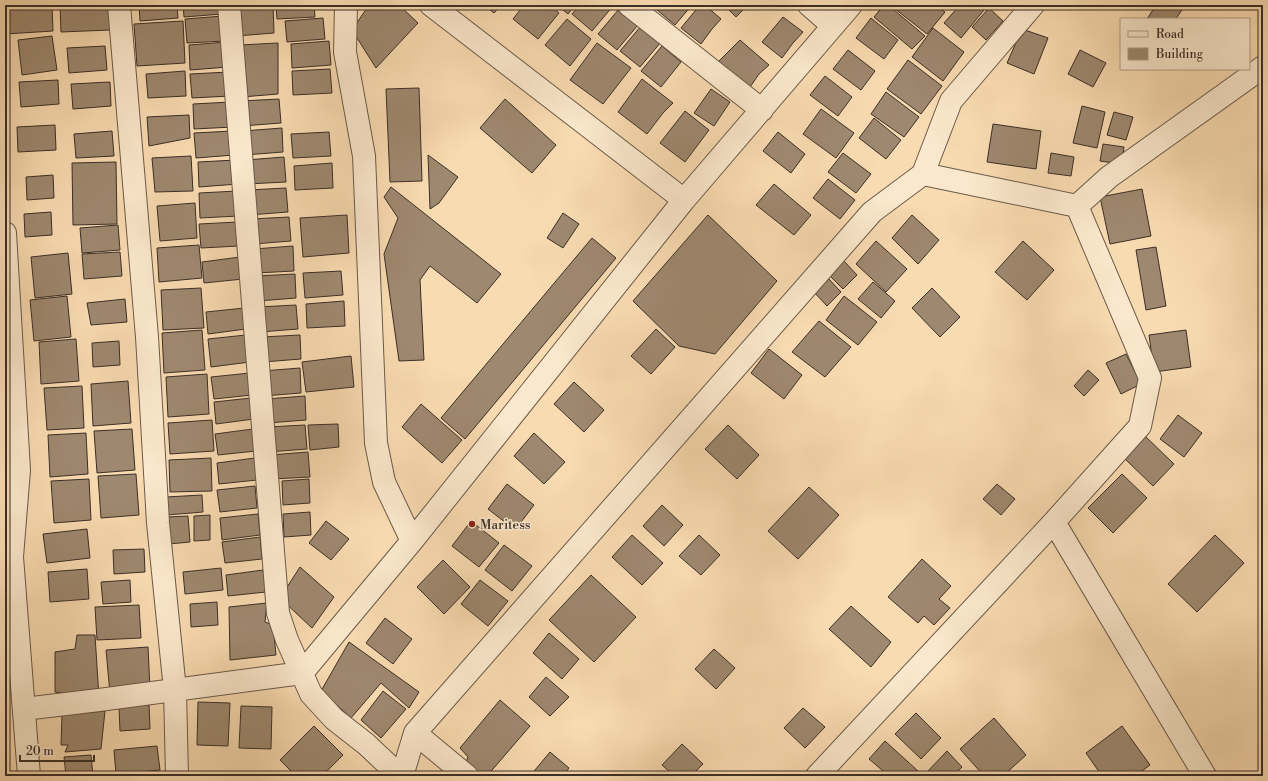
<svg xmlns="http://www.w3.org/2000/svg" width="1268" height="781" font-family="'Libre Bodoni',serif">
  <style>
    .building { fill: #9e886f; stroke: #3b2f27 }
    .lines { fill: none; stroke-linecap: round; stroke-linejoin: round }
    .street-casing { stroke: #6a5a4a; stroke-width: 24 }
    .street { stroke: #fbe8cc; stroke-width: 22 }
    .poi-dot { fill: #8f2418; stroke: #fbe8cc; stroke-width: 1.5 }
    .labels { text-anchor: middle; stroke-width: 3; stroke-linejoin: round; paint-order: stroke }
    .poi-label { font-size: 13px; fill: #3b2f27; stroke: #fbe8cc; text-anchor: start }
  </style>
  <rect width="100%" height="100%" fill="#f9dbb1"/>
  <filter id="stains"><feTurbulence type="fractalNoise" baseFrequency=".005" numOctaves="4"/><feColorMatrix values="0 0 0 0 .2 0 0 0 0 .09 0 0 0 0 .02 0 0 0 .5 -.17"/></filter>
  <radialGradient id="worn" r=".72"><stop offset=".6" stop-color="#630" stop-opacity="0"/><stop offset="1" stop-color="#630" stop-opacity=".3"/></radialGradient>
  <path class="building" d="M5 5H52L53 31 5 34Z
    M60 5H109L110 30 61 32Z
    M139 5H177L178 18 140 21Z
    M183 5H222V14L184 17Z
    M235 5H273L274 33 236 36Z
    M276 5H314L315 17 277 19Z
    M369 5H399L418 23 376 68 352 30Z
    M484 5H501L494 13Z
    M524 5H550L559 13 538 39 513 19Z
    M557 5H575L568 14Z
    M580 5H612L613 6 592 31 572 14Z
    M659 5H692L675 25 656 9Z
    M700 5H705L721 19 712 29 701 44 681 28Z
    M724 5H748L736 17Z
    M884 5H888L925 36 912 49 874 17Z
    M890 5H936L945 12 927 34Z
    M940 5H951L947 10Z
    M960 5H978L984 10 961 38 944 23Z
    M1156 5H1185L1176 19H1147Z
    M989 8 1003 21 986 40 972 27Z
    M619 9 638 25 617 50 598 34Z
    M223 16 225 41 187 43 185 19Z
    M783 17 803 32 793 43 782 58 762 42Z
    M323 18 325 39 287 42 285 21Z
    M871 18 898 40 884 59 856 38Z
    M567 19 591 39 570 66 545 45Z
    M183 21 185 63 137 66 134 24Z
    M641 26 661 42 640 67 620 51Z
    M933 28 964 52 943 81 912 57Z
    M1022 29 1048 38 1034 74 1007 63Z
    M52 36 57 70 22 75 18 40Z
    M740 40 769 65 759 74 748 90 715 65Z
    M329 41 331 65 292 68 291 44Z
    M227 42 228 67 190 70 189 45Z
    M278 43V94L242 97 240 45Z
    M597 43 631 68 603 104 570 80Z
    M105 46 107 70 69 73 67 48Z
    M662 46 681 62 661 87 641 71Z
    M848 50 875 71 861 90 833 69Z
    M1080 50 1106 63 1093 87 1068 74Z
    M908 60 942 86 921 114 887 89Z
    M330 69 332 93 293 95 292 71Z
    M185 71 186 96 148 98 146 74Z
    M229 72 230 96 192 98 190 74Z
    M825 76 852 97 838 116 810 95Z
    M642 79 673 103 663 113 647 134 618 112Z
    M58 80 59 104 21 107 19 82Z
    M110 82 111 106 73 109 71 84Z
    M419 88 422 181 390 182 386 89Z
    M711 89 730 102 714 126 694 113Z
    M886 92 919 117 904 137 871 114Z
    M279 99 281 123 242 126 241 101Z
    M505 99 556 145 532 173 480 128Z
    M231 102 233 127 194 129 193 104Z
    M1082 106 1105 112 1097 148 1073 143Z
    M821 109 854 133 836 158 803 134Z
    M685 111 709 130 685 162 660 143Z
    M1114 112 1133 117 1126 140 1107 135Z
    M189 115 190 138 149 146 147 117Z
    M874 118 901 140 886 159 859 138Z
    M993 124 1041 131 1036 169 987 162Z
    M55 125 56 150 18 152 17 127Z
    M282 128 283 152 245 155 243 131Z
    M112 131 114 156 76 158 74 134Z
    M232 131 234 155 196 158 194 133Z
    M329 132 331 156 293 158 291 134Z
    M778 132 805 154 791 173 763 151Z
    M1103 144 1124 147 1122 164 1100 161Z
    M843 153 871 174 856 193 828 172Z
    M1051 153 1074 157 1071 176 1048 173Z
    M428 155 458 177 439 203 430 209Z
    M191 156 193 191 155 192 152 158Z
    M284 157 286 182 247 184 246 160Z
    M236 160 238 184 199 187 198 162Z
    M116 162 117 224 73 225 72 163Z
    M332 163 333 188 295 190 294 166Z
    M53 175 54 198 27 200 26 177Z
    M828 179 855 200 840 219 813 198Z
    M774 184 811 215 794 235 756 205Z
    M391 187 501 274 477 303 430 266 420 280 424 360 399 361 384 254 398 218 384 197Z
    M286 188 288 212 249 215 248 190Z
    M1142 189 1151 236 1110 244 1100 197Z
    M237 191 238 216 200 218 199 193Z
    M195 203 197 238 160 241 157 206Z
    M51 212 52 235 25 237 24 214Z
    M563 213 579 224 563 248 547 238Z
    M347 215 349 253 303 257 300 218Z
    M708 215 777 281 715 354 679 346 633 301Z
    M912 215 939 240 918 264 892 238Z
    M289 217 291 241 253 244 251 219Z
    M238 222 239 246 201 248 199 224Z
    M118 225 120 250 82 253 80 228Z
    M592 238 616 258 465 439 441 418Z
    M876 241 907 269 886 292 856 264Z
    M1023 241 1054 270 1027 300 995 272Z
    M199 245 202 278 159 282 157 248Z
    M293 246 294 271 256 273 254 249Z
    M1156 247 1166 306 1146 310 1136 250Z
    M120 252 122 276 84 279 82 254Z
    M68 253 72 294 35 298 31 257Z
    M240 257 243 279 204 283 202 262Z
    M843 260 857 275 843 289 829 275Z
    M341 271 343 295 305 298 303 273Z
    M295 274 296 298 258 301 256 276Z
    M827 277 841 292 827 306 813 291Z
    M873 282 895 301 881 318 858 299Z
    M201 288 204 328 163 330 161 290Z
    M932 288 960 317 940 337 912 308Z
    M67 296 71 337 34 341 30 300Z
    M844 296 877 322 858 345 826 320Z
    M125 299 127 322 91 325 87 303Z
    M344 301 345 326 307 328 306 304Z
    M296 305 298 329 260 332 258 307Z
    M244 308 246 329 208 334 206 312Z
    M819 321 851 347 825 377 792 352Z
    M656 329 675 347 651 374 631 356Z
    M202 330 205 370 164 373 162 333Z
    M1186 330 1191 367 1154 372 1149 335Z
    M246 335 250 362 211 367 208 339Z
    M300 335 301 359 263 362 262 337Z
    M76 339 79 381 41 384 39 342Z
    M119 341 120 365 93 367 92 343Z
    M769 349 802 375 784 399 751 373Z
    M1126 354 1141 384 1121 394 1106 363Z
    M351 356 354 387 306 392 302 362Z
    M300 368 301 393 263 396 262 371Z
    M1088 370 1099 380 1084 396 1074 386Z
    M250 373 252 395 214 399 211 377Z
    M207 374 209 414 168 417 166 377Z
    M128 381 131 423 93 426 91 384Z
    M574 382 604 410 584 432 554 404Z
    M82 386 84 428 47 430 44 388Z
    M305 396 306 420 268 423 266 399Z
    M251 398 254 419 216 424 214 402Z
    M421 404 462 440 442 463 402 427Z
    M1178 415 1202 433 1184 457 1160 439Z
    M212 420 214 451 170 454 168 423Z
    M338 424 339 447 310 450 308 425Z
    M305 425 307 449 268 452 267 427Z
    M728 425 759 455 737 479 705 449Z
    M132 429 135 470 97 473 94 431Z
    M253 429 256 451 218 455 215 434Z
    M86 433 88 474 50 477 48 435Z
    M534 433 565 462 544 484 514 456Z
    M1145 436 1174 464 1153 486 1124 458Z
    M308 452 310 477 272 479 270 455Z
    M211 458 212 491 170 492 169 460Z
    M255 458 257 480 219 484 217 463Z
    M136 474 139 515 101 518 98 476Z
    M1122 474 1147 498 1113 533 1088 508Z
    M89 479 91 520 54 523 51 481Z
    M309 479 310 503 283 505 282 481Z
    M507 484 534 505 515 530 488 509Z
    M997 484 1015 499 1001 515 983 499Z
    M255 486 257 508 220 512 217 490Z
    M809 487 839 515 798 559 768 531Z
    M202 495 203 512 167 515 166 497Z
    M662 505 683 525 664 546 643 526Z
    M310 512 311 535 284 537 283 514Z
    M258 514 260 535 222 540 220 518Z
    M210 515V540L194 541V516Z
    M188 516 190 542 169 544 167 517Z
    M326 521 349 539 331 560 309 543Z
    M471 521 499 543 479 567 452 546Z
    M87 529 90 558 47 563 43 534Z
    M632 535 663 563 642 585 612 557Z
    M699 535 720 555 701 575 679 556Z
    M1215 535 1244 563 1197 612 1168 584Z
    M260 537 262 559 225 563 222 542Z
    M504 545 532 566 512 591 485 570Z
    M144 549 145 572 114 574 113 550Z
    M922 559 951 586 939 599 950 608 934 625 924 616 918 623 888 597Z
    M443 560 470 587 444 614 417 587Z
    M300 567 334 597 312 628 280 598Z
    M221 568 223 590 185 594 183 572Z
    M87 569 89 599 50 602 48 572Z
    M263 570 266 592 228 596 226 575Z
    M591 575 636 617 594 662 549 620Z
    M130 580 131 602 103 604 101 582Z
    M480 580 508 601 488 626 461 604Z
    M217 602 218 625 191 627 190 604Z
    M267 603 265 622 273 625 276 655 230 660 229 607Z
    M139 605 141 638 97 640 95 607Z
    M851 606 891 642 871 667 829 629Z
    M385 618 412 639 393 664 366 643Z
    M549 633 579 659 562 679 533 653Z
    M77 635H95L99 698 55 692V652L75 649Z
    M349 642 419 692 409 708 381 683 351 718 321 691Z
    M148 647 150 690 110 693 106 650Z
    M714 649 735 668 716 689 695 669Z
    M546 677 569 697 550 716 529 697Z
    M383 691 406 709 381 738 361 720Z
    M500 700 530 726 487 776H483L464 767 468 757 460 748Z
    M198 702 230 703 228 746 197 745Z
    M149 705 150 729 120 731 119 706Z
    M241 706 272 707 271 749 239 748Z
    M803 708 825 727 805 748 784 728Z
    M105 711 101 749 65 752 68 745H61L62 715Z
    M916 713 941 738 921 759 895 734Z
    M994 718 1026 755 1003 776H984L960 749Z
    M314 726 343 755 322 776H296L280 760Z
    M1122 726 1150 765 1135 776H1102L1086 753Z
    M885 741 918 771 914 776H889L869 759Z
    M682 744 703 764 691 776H674L662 765Z
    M157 746 160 770 116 774 114 750Z
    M947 751 962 767 953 776H929L926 773Z
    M550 752 569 768 563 776H530Z
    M91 755 93 776H66L64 757Z
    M427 771 432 776H421Z"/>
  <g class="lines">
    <g class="street-casing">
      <path id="street" d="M119 5 147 337 158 523 175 690 177 776
        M229 5 278 613 287 640 311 694 334 719 366 744 400 776
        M346 5 345 52 364 156 376 443 384 482 412 541
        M431 5 684 200
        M629 5 762 110
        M809 5 833 26
        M923 174 951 101 1033 5
        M1077 206 1109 177 1263 67
        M5 233 19 470 12 557 29 776
        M1054 522 1205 776
        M24 709 99 700 302 673 412 541 684 200 851 5
        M415 733 467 776
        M402 776 415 733 872 212 923 174 1077 206 1150 378 1140 426 1054 522 817 776"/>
    </g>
    <use href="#street" class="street"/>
  </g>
  <circle class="poi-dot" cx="472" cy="524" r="4"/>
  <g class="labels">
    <g class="poi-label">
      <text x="480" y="529">Maritess</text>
    </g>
  </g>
  <rect width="1268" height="781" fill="none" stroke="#f9dbb1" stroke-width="20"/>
  <rect x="6" y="6" width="1256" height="769" fill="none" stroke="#3b2f27" stroke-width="2"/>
  <rect x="10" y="10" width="1248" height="761" fill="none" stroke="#3b2f27"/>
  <rect x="1120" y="18" width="130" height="52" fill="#fbe8cc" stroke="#ae9e8a"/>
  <rect x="1128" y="31" width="20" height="6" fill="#fbe8cc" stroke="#ae9e8a"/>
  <text x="1156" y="38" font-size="12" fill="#3b2f27">Road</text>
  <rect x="1128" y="48" width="20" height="12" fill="#9e886f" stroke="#ae9e8a"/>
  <text x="1156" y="58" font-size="12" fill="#3b2f27">Building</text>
  <path d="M20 755v6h74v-6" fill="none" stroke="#3b2f27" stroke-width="2"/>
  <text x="26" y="755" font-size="12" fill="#3b2f27" stroke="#fbe8cc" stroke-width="3" paint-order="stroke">20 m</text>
  <rect width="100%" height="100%" filter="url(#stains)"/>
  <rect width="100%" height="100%" fill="url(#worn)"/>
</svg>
